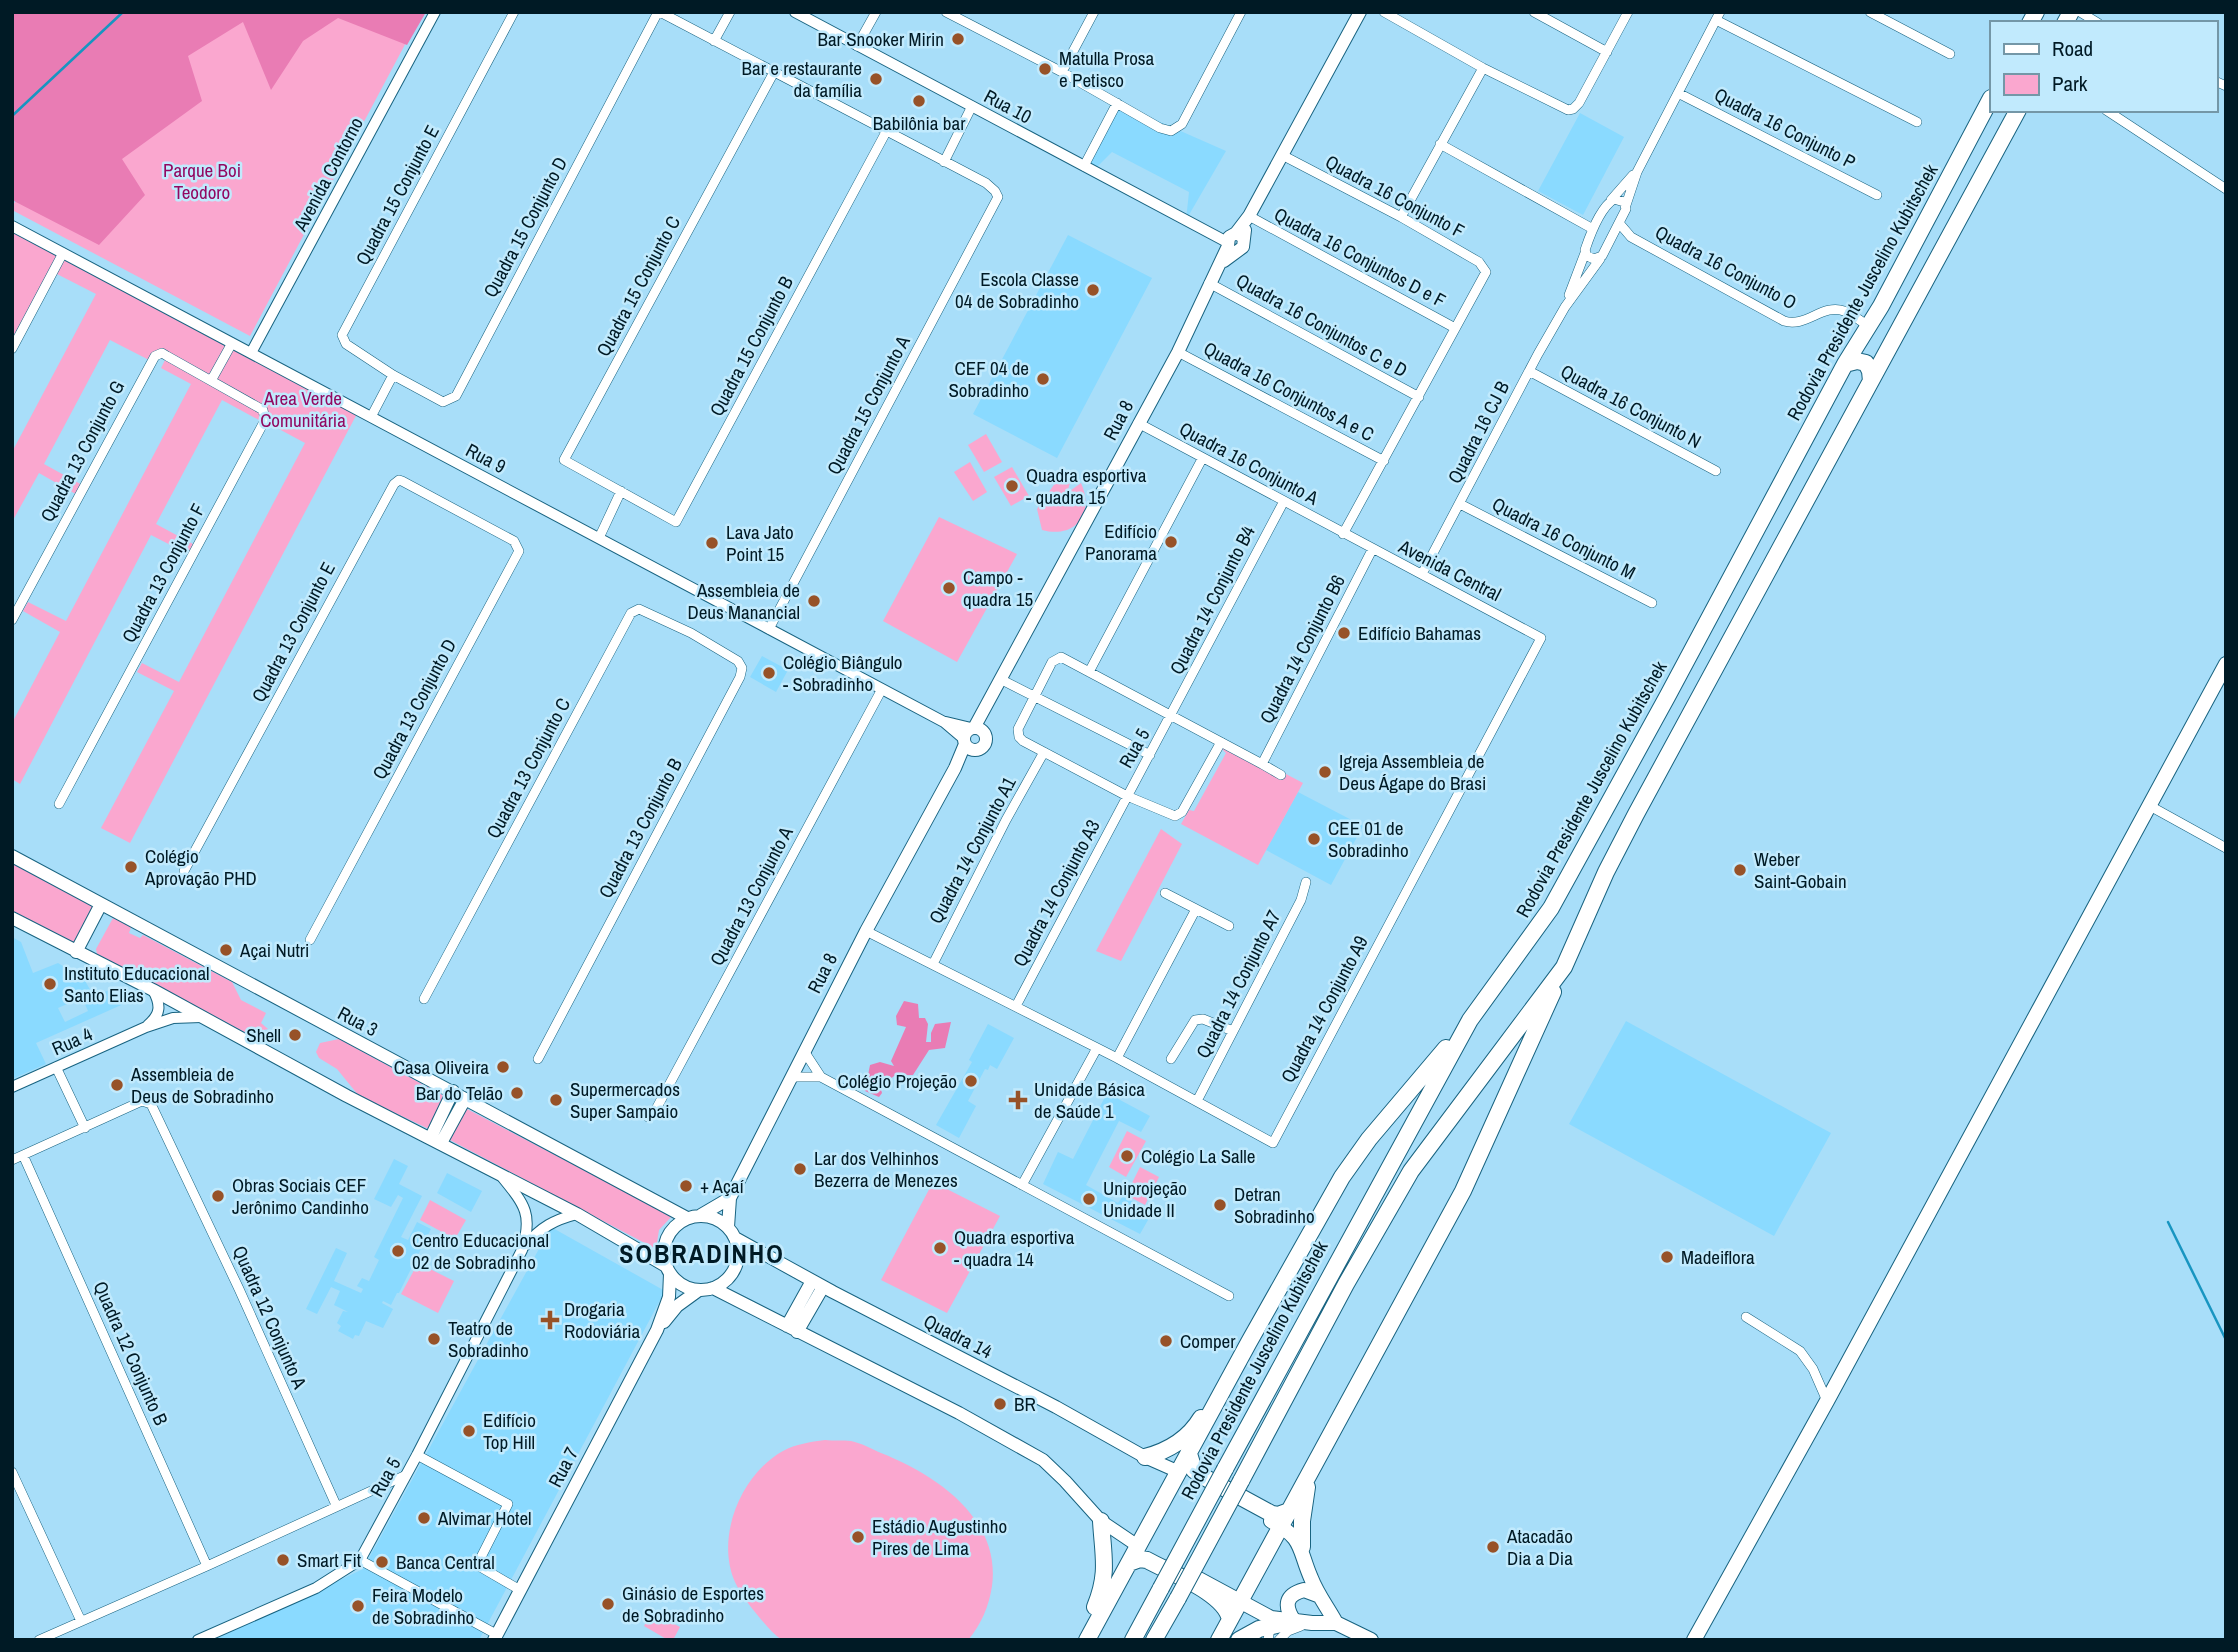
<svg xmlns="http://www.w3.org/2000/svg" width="2238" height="1652" font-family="'Archivo Narrow',sans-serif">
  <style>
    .built { fill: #8adaff }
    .green { fill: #faa7cf }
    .forest { fill: #e97cb4 }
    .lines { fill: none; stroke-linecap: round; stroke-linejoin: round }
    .stream { stroke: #1895c1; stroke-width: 2.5 }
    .minor-casing { stroke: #186380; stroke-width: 10 }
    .tertiary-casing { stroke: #186380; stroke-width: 12 }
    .secondary-casing { stroke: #186380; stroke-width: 14 }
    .primary-casing { stroke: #186380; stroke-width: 16 }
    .trunk-casing { stroke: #186380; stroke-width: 18 }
    .minor { stroke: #fff; stroke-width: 9 }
    .tertiary { stroke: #fff; stroke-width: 10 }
    .secondary { stroke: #fff; stroke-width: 12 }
    .primary { stroke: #fff; stroke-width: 14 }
    .trunk { stroke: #fff; stroke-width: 16 }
    .trunk-bridge-casing { stroke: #186380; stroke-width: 18; stroke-linecap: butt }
    .trunk-bridge { stroke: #fff; stroke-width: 16 }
    .poi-dot { fill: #975228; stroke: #c1eafd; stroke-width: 2.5 }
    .labels { text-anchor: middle; stroke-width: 5; stroke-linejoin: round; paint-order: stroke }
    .poi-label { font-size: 19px; fill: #001a25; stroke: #c1eafd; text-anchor: start }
    .street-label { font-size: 19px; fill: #001a25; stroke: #c1eafd }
    .park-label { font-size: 19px; fill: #920861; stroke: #c1eafd }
    .district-label { font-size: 26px; font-weight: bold; letter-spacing: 2px; fill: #001a25; stroke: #c1eafd }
  </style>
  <rect width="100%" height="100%" fill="#a8def9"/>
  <path class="built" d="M1117 103 1226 151 1186 220 1189 192 1112 152 1093 171 1084 166Z
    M1580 113 1624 137 1583 215 1538 191Z
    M1068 235 1152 278 1057 458 973 414Z
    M762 656 788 670 776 692 750 677Z
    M1298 792 1363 826 1331 885 1266 850Z
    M12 937 21 942 33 973 58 963 84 979 92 993 58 1008 65 1022 88 1011 84 1002 109 990 137 998 36 1043 46 1064 12 1079Z
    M1626 1021 1831 1133 1774 1236 1569 1124Z
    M988 1024 1014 1038 997 1069 990 1065 988 1070 985 1069 968 1101 976 1106 959 1138 936 1125 972 1062 969 1060Z
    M1107 1093 1150 1116 1141 1132 1119 1121 1086 1185 1118 1203 1123 1196 1152 1213 1140 1234 1043 1184 1058 1152 1073 1159Z
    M394 1159 408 1166 399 1184 422 1196 401 1237 408 1240 417 1222 431 1229 399 1293H397L391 1305 383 1301 382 1303 393 1309 383 1328 366 1321 359 1336 355 1335 353 1339 338 1331 341 1326 337 1323 343 1311 348 1312 334 1305 340 1291 331 1287 317 1314 306 1309 336 1248 347 1253 334 1281 361 1293 363 1289 357 1286 362 1278 369 1281 379 1260 374 1257 403 1198 398 1195 391 1207 374 1199Z
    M447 1173 482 1191 471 1212 437 1193Z
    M551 1227 665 1291 479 1640H214L363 1569Z"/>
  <path class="green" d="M366 12 409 37 250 336 12 210V205L212 13Z
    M12 226 359 410 130 843 101 828 174 691 137 672 142 663 179 682 305 443 264 421V413L259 420 222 400 156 524 193 544 188 554 151 535 20 784 12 779V723L60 632 23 611 28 602 66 621 191 384 161 368 167 356 151 361 110 340 44 464 84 486 79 496 39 473 12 522V452L96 294 53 272 12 349Z
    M986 434 1002 462 984 472 968 445Z
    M970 462 987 492 973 501 954 472Z
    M1012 467 1029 496 1011 506 994 477Z
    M1058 479H1071L1067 493 1081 483C1095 514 1075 539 1042 530L1037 509Z
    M939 517 1017 554 957 662 883 621Z
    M1231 745 1303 783 1258 865 1181 824 1189 810 1194 811 1226 753 1221 748Z
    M1161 829 1182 844 1121 961 1096 951Z
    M12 857 101 904 76 952 12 918Z
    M113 918 131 927 129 933 140 938 143 935 232 982 241 1000 266 1013 261 1023 268 1029 248 1034 97 954 96 949Z
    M339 1039 446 1097 429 1129 359 1096 337 1069 319 1058 316 1052 320 1043Z
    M465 1108 672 1216 659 1230 656 1249 450 1140 449 1137Z
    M1127 1131 1146 1141 1126 1177 1109 1167Z
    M1140 1167 1159 1177 1145 1205 1126 1195Z
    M933 1182 1000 1216 947 1313 881 1280Z
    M430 1200 466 1220 455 1239 420 1220Z
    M418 1263 454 1281 438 1313 401 1294Z
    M825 1440C833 1441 843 1440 851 1441 861 1443 872 1449 881 1453 937 1475 1001 1519 992 1586 989 1606 981 1625 968 1640H782C773 1634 766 1625 759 1617 750 1606 741 1595 735 1582 715 1537 741 1474 783 1451 796 1444 810 1442 825 1440Z
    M652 1612 680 1627 673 1640H668L644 1626Z"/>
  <path class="forest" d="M12 12H426L407 45 338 18 303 41 271 90 243 22 188 56 202 101 122 159 145 195 99 245 12 200Z
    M904 1001 918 1004 919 1018H925L928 1024 926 1042H931V1033L935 1024 951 1022 945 1048 929 1050 913 1075 894 1076 887 1082V1076H883L880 1086 882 1093 879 1097 865 1091 863 1083 868 1075 870 1065 880 1062 894 1066 891 1061 906 1027 897 1025 896 1016Z"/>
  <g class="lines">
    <path class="stream" d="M12 116 123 12
      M2168 1222 2226 1340"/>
    <g class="minor-casing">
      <path id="minor" d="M514 12 342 335 346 344 393 375 443 402 456 396 658 12
        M660 12 986 183 995 191 998 197 769 629
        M946 12 1062 72 1160 128 1171 131 1182 124 1241 12
        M1384 12 1483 68 1568 110 1573 109 1579 103 1628 12
        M1534 12 1607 52
        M1870 12 1950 54
        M2080 12 2098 23
        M1716 20 1917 122
        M714 41 730 12
        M857 46 876 12
        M774 72 564 460 676 522 886 132
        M1062 72 1094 12
        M2215 81 2226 86
        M1678 93 1877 195
        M2106 110 2226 189
        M1440 144 1593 229
        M1282 155 1401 217 1479 262 1486 272 1343 534
        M944 162 972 106
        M1084 166 1117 103
        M1614 199 1624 202 1626 209 1602 256 1594 259 1587 256 1585 250C1590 235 1600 208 1614 199Z
        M1611 200 1633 175
        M1626 205 1637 172 1720 12
        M1249 216 1455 328
        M1401 217 1483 68
        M1619 223 1631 237 1784 321C1806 328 1823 303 1844 311 1852 314 1861 321 1868 326
        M1209 283 1419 397
        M1569 295 1585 253
        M12 349 63 253
        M1178 352 1384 461
        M1529 371 1716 471
        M212 379 232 343
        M371 417 393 375
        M1460 504 1652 603
        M599 538 621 491
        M1422 574 1538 354 1565 307 1600 259
        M12 620 155 356 162 353 167 356 263 410 265 420 59 804
        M1089 672 1202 459
        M1000 679 1150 755
        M1221 742 1182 812 1175 816 1127 796 1023 741 1019 737 1018 729 1052 662 1061 657 1262 764 1281 775
        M1262 764 1372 550
        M2150 806 2226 848
        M184 871 394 484 399 480 402 481 514 541 519 551 310 940
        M1165 893 1229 926
        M866 931 1117 1058 1273 1143 1541 638 1138 423
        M933 964 1006 820 1044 752
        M424 999 631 613 639 609 691 633 738 661 742 668 740 677 538 1059
        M1016 1006 1284 501
        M804 1051 821 1077
        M1117 1058 1196 909
        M1171 1059 1195 1020 1203 1019 1233 1031
        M56 1067 85 1128
        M791 1077H821
        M821 1077 1229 1296
        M1197 1101 1301 900 1306 882
        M648 1117 655 1111 882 689
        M23 1155 207 1566
        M12 1160 142 1101 151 1104 239 1289 336 1505
        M1022 1185 1097 1048
        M1746 1317 1800 1351 1813 1369 1827 1401
        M417 1455 508 1504 477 1565 520 1590
        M12 1472 81 1621
        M360 1560 496 1634
        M39 1640 207 1566 406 1475
        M1268 1640 1271 1623
        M1279 1640 1288 1631 1301 1626"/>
    </g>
    <g class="tertiary-casing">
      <path id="tertiary" d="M795 12 1227 242
        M12 226 944 722 964 739
        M251 353 435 12
        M946 722 971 728
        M148 1025C161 1014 161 1005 153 990
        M12 1087 146 1027 173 1018 201 1017
        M526 1245C541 1227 554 1220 577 1214
        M198 1640 316 1588 360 1560 417 1455 522 1250C533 1215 525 1205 503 1178"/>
    </g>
    <g class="secondary-casing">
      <path id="secondary" d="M1236 233 1249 216 1360 12
        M1224 261 1243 247 1245 230
        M974 728 1178 352 1228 246 1229 237 1236 233 1243 237
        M964 739a11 11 0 1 1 22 0a11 11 0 1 1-22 0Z
        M12 856 687 1218
        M12 918 153 990 347 1096 577 1214 666 1266
        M76 952 101 904
        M431 1137 453 1091
        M441 1143 465 1099
        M701 1215 730 1198
        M664 1253a37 37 0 1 1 74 0a37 37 0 1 1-74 0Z
        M728 1227 730 1198 866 931 955 768 965 744
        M735 1238 833 1292 1056 1407 1145 1457 1179 1472
        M713 1288 959 1413 1043 1460 1065 1481 1101 1521 1138 1546
        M664 1322 677 1306 699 1290
        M787 1326 812 1281
        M797 1332 823 1287
        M494 1640 657 1330 669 1297 670 1274"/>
    </g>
    <g class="primary-casing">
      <path id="primary" d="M1271 1521C1304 1538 1298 1548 1311 1578 1317 1594 1328 1608 1336 1623
        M1195 1577 1271 1618 1312 1623H1336L1371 1640
        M1294 1621C1284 1606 1285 1595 1304 1590L1320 1596
        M1694 1640 1827 1401 2226 664"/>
    </g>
    <g class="trunk-casing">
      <path id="trunk" d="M2030 23 2036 12
        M2065 23 2071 12
        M1845 364 1857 361 1866 363 1870 371 1871 381
        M1189 1454 1194 1470 1202 1476 1272 1514 1278 1515 1289 1511
        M1145 1457C1168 1451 1189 1438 1201 1418
        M1225 1469 1470 1020 1551 908 1667 697 1845 364 1881 306 1991 98
        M1241 1481 1346 1284 1411 1171 1564 967 1606 872 1636 814 2018 110
        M1302 1547V1521L1307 1487
        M1129 1563 1140 1559 1147 1560C1170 1573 1226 1593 1230 1620
        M1095 1607C1109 1573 1103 1556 1101 1521
        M1087 1640 1249 1342 1342 1177 1369 1139 1446 1048
        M1133 1640 1161 1588
        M1154 1640 1178 1598
        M1219 1640 1463 1191 1553 992
        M1239 1640 1259 1629 1294 1621"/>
    </g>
    <use href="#minor" class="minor"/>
    <use href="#tertiary" class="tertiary"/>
    <use href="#secondary" class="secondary"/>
    <use href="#primary" class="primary"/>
    <use href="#trunk" class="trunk"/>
    <g class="trunk-bridge-casing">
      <path id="trunk-bridge" d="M1161 1588 1225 1469
        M1178 1598 1241 1481"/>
    </g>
    <use href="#trunk-bridge" class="trunk-bridge"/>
  </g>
  <g class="poi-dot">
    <circle cx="958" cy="39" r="7"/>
    <circle cx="1045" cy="69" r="7"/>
    <circle cx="876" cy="79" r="7"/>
    <circle cx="919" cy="101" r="7"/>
    <circle cx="1093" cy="290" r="7"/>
    <circle cx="1043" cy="379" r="7"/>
    <circle cx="1012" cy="486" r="7"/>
    <circle cx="1171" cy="542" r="7"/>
    <circle cx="712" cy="543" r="7"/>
    <circle cx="949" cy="588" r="7"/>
    <circle cx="814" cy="601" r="7"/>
    <circle cx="1344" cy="633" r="7"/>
    <circle cx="769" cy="673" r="7"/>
    <circle cx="1325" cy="772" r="7"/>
    <circle cx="1314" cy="839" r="7"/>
    <circle cx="131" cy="867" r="7"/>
    <circle cx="1740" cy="870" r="7"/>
    <circle cx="226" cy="950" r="7"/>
    <circle cx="50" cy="984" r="7"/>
    <circle cx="295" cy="1035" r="7"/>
    <circle cx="503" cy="1067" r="7"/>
    <circle cx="971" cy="1081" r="7"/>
    <circle cx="117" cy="1085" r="7"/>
    <circle cx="517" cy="1093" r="7"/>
    <circle cx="556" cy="1100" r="7"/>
    <path d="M1014.5 1089.5h7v7h7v7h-7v7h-7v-7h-7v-7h7z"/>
    <circle cx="1127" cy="1156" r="7"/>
    <circle cx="800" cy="1169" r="7"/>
    <circle cx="686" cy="1186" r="7"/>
    <circle cx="218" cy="1196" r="7"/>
    <circle cx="1089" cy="1199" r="7"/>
    <circle cx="1220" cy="1205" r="7"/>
    <circle cx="940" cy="1248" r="7"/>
    <circle cx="398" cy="1251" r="7"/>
    <circle cx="1667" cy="1257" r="7"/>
    <path d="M546.5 1309.5h7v7h7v7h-7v7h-7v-7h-7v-7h7z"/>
    <circle cx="434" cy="1339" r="7"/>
    <circle cx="1166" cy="1341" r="7"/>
    <circle cx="1000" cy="1404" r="7"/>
    <circle cx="469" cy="1431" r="7"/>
    <circle cx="424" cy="1518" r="7"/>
    <circle cx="858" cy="1537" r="7"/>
    <circle cx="1493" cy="1547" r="7"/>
    <circle cx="283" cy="1560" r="7"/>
    <circle cx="382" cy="1562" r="7"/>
    <circle cx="608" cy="1604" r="7"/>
    <circle cx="358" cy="1606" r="7"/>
  </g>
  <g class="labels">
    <g class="poi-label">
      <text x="944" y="46" text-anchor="end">Bar Snooker Mirin</text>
      <text x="1059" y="65">Matulla Prosa<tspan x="1059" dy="22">e Petisco</tspan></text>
      <text x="862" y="75" text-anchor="end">Bar e restaurante<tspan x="862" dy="22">da família</tspan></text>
      <text x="919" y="130" text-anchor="middle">Babilônia bar</text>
      <text x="1079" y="286" text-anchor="end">Escola Classe<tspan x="1079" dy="22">04 de Sobradinho</tspan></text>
      <text x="1029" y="375" text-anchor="end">CEF 04 de<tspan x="1029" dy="22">Sobradinho</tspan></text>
      <text x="1026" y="482">Quadra esportiva<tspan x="1026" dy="22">- quadra 15</tspan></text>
      <text x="1157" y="538" text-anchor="end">Edifício<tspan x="1157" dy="22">Panorama</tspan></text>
      <text x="726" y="539">Lava Jato<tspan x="726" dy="22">Point 15</tspan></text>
      <text x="963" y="584">Campo -<tspan x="963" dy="22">quadra 15</tspan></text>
      <text x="800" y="597" text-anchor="end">Assembleia de<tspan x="800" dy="22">Deus Manancial</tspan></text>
      <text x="1358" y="640">Edifício Bahamas</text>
      <text x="783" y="669">Colégio Biângulo<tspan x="783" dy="22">- Sobradinho</tspan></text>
      <text x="1339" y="768">Igreja Assembleia de<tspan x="1339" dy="22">Deus Ágape do Brasi</tspan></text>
      <text x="1328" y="835">CEE 01 de<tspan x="1328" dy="22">Sobradinho</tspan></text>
      <text x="145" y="863">Colégio<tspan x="145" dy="22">Aprovação PHD</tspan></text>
      <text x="1754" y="866">Weber<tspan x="1754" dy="22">Saint-Gobain</tspan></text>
      <text x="240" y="957">Açai Nutri</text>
      <text x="64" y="980">Instituto Educacional<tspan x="64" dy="22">Santo Elias</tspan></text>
      <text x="281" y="1042" text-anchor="end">Shell</text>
      <text x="489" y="1074" text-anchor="end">Casa Oliveira</text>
      <text x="131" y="1081">Assembleia de<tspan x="131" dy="22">Deus de Sobradinho</tspan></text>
      <text x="957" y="1088" text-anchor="end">Colégio Projeção</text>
      <text x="570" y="1096">Supermercados<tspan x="570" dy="22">Super Sampaio</tspan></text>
      <text x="1034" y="1096">Unidade Básica<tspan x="1034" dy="22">de Saúde 1</tspan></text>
      <text x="503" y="1100" text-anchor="end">Bar do Telão</text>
      <text x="1141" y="1163">Colégio La Salle</text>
      <text x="814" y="1165">Lar dos Velhinhos<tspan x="814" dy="22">Bezerra de Menezes</tspan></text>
      <text x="232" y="1192">Obras Sociais CEF<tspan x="232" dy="22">Jerônimo Candinho</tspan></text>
      <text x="700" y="1193">+ Açaí</text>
      <text x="1103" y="1195">Uniprojeção<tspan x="1103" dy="22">Unidade II</tspan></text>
      <text x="1234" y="1201">Detran<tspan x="1234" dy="22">Sobradinho</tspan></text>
      <text x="954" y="1244">Quadra esportiva<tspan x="954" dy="22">- quadra 14</tspan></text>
      <text x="412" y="1247">Centro Educacional<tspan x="412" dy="22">02 de Sobradinho</tspan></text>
      <text x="1681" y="1264">Madeiflora</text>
      <text x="564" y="1316">Drogaria<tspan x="564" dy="22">Rodoviária</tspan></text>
      <text x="448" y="1335">Teatro de<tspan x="448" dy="22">Sobradinho</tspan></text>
      <text x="1180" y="1348">Comper</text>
      <text x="1014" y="1411">BR</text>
      <text x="483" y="1427">Edifício<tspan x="483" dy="22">Top Hill</tspan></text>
      <text x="438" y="1525">Alvimar Hotel</text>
      <text x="872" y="1533">Estádio Augustinho<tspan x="872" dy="22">Pires de Lima</tspan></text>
      <text x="1507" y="1543">Atacadão<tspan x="1507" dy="22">Dia a Dia</tspan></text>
      <text x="297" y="1567">Smart Fit</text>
      <text x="396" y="1569">Banca Central</text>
      <text x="622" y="1600">Ginásio de Esportes<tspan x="622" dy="22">de Sobradinho</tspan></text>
      <text x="372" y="1602">Feira Modelo<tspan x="372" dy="22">de Sobradinho</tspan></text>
    </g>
    <g class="street-label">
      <text transform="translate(1008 106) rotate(28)" y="7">Rua 10</text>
      <text transform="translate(1785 128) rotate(27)" y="7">Quadra 16 Conjunto P</text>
      <text transform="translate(328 174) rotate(-62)" y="7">Avenida Contorno</text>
      <text transform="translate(397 195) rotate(-62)" y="7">Quadra 15 Conjunto E</text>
      <text transform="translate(1395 196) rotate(28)" y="7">Quadra 16 Conjunto F</text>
      <text transform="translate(525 227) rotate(-62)" y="7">Quadra 15 Conjunto D</text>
      <text transform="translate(1360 257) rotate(28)" y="7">Quadra 16 Conjuntos D e F</text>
      <text transform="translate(1726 267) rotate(28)" y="7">Quadra 16 Conjunto O</text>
      <text transform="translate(638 286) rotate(-62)" y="7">Quadra 15 Conjunto C</text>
      <text transform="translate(1862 292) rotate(-61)" y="7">Rodovia Presidente Juscelino Kubitschek</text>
      <text transform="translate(1322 325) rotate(29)" y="7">Quadra 16 Conjuntos C e D</text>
      <text transform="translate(751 346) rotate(-62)" y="7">Quadra 15 Conjunto B</text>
      <text transform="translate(1289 391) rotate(28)" y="7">Quadra 16 Conjuntos A e C</text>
      <text transform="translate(868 405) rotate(-62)" y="7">Quadra 15 Conjunto A</text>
      <text transform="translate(1631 406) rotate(28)" y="7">Quadra 16 Conjunto N</text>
      <text transform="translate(1118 420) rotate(-62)" y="7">Rua 8</text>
      <text transform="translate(1478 432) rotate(-63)" y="7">Quadra 16 CJ B</text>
      <text transform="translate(82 451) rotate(-62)" y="7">Quadra 13 Conjunto G</text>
      <text transform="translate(486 458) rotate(28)" y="7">Rua 9</text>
      <text transform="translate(1249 463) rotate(28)" y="7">Quadra 16 Conjunto A</text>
      <text transform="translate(1564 538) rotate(27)" y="7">Quadra 16 Conjunto M</text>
      <text transform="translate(1450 570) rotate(27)" y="7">Avenida Central</text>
      <text transform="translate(163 573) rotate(-62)" y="7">Quadra 13 Conjunto F</text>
      <text transform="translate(1212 600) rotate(-63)" y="7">Quadra 14 Conjunto B4</text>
      <text transform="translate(293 632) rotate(-62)" y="7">Quadra 13 Conjunto E</text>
      <text transform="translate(1302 649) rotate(-63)" y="7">Quadra 14 Conjunto B6</text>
      <text transform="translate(414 709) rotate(-62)" y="7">Quadra 13 Conjunto D</text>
      <text transform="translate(1134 748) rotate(-61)" y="7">Rua 5</text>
      <text transform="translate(528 768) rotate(-62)" y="7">Quadra 13 Conjunto C</text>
      <text transform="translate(1591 789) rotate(-61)" y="7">Rodovia Presidente Juscelino Kubitschek</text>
      <text transform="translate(640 828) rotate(-62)" y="7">Quadra 13 Conjunto B</text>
      <text transform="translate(972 850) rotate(-62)" y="7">Quadra 14 Conjunto A1</text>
      <text transform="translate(1056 893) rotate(-62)" y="7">Quadra 14 Conjunto A3</text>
      <text transform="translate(751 896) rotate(-62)" y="7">Quadra 13 Conjunto A</text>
      <text transform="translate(822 973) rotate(-63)" y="7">Rua 8</text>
      <text transform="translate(1238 984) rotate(-63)" y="7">Quadra 14 Conjunto A7</text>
      <text transform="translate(1324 1009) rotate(-62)" y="7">Quadra 14 Conjunto A9</text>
      <text transform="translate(358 1021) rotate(28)" y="7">Rua 3</text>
      <text transform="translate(72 1041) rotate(-24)" y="7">Rua 4</text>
      <text transform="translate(270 1317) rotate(66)" y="7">Quadra 12 Conjunto A</text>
      <text transform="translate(958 1336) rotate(27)" y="7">Quadra 14</text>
      <text transform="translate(131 1353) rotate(66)" y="7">Quadra 12 Conjunto B</text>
      <text transform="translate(1254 1370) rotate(-62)" y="7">Rodovia Presidente Juscelino Kubitschek</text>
      <text transform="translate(563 1467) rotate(-62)" y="7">Rua 7</text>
      <text transform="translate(385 1477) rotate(-61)" y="7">Rua 5</text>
    </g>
    <g class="park-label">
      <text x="202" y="177">Parque Boi<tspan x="202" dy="22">Teodoro</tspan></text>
      <text x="303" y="405">Area Verde<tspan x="303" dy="22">Comunitária</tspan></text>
    </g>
    <g class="district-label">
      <text x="702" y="1263">SOBRADINHO</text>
    </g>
  </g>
  <rect width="2238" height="1652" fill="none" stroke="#001a25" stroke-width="28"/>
  <rect x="1990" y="21" width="228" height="91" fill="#c1eafd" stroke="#7497a7" stroke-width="2"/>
  <rect x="2004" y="44" width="35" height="10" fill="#ffffff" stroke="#7497a7" stroke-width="2"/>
  <text x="2052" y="56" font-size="21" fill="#001a25">Road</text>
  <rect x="2004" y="74" width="35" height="21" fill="#faa7cf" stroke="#7497a7" stroke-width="2"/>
  <text x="2052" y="91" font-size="21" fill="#001a25">Park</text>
</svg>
